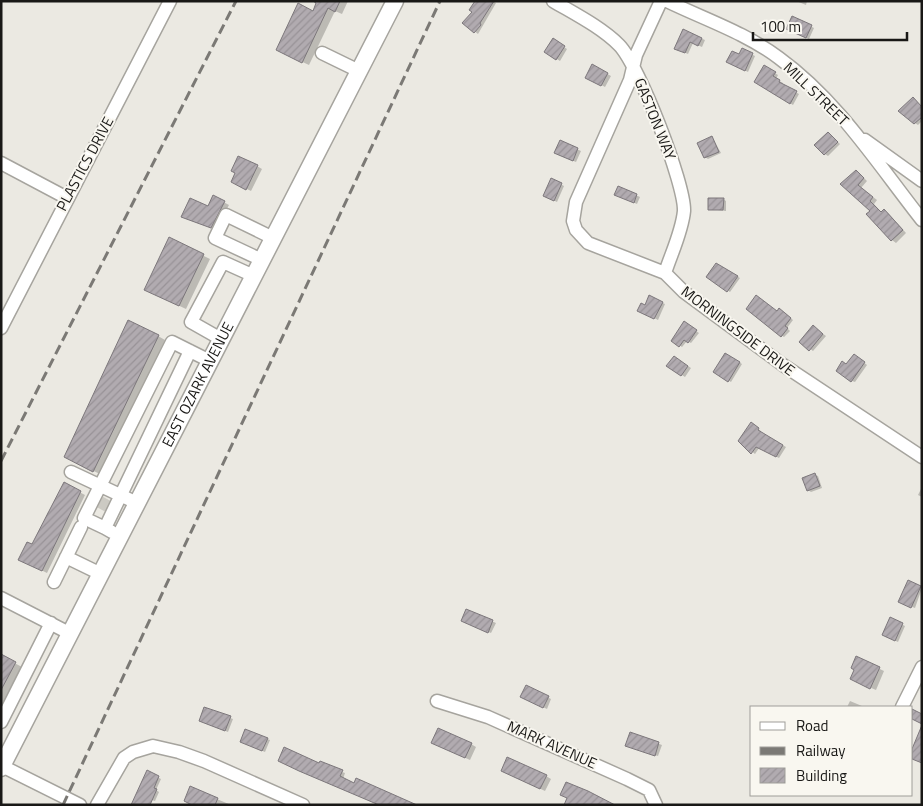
<svg xmlns="http://www.w3.org/2000/svg" width="923" height="806" font-family="'Titillium Web',sans-serif">
  <style>
    .shadow { fill: #0003 }
    .building { fill: url(#building-hatch); stroke: #7c777b }
    .lines { fill: none; stroke-linecap: round; stroke-linejoin: round }
    .minor-tunnel { stroke: #cccac3; stroke-width: 12; stroke-dasharray: 12 6; stroke-linecap: butt }
    .minor-casing { stroke: #a6a49e; stroke-width: 15 }
    .major-casing { stroke: #a6a49e; stroke-width: 19 }
    .minor { stroke: #fff; stroke-width: 12 }
    .major { stroke: #fff; stroke-width: 16 }
    .rail { stroke: #7b7975; stroke-width: 3; stroke-dasharray: 10 5; stroke-linecap: butt }
    .labels { text-anchor: middle; stroke-width: 4; stroke-linejoin: round; paint-order: stroke }
    .street-label { font-size: 15px; fill: #191816; stroke: #f9f7f0 }
  </style>
  <defs>
    <pattern id="building-hatch" width="6" height="6" patternUnits="userSpaceOnUse" patternTransform="scale(1.25)"><rect width="6" height="6" fill="#b1abb0"/><path d="M-1 1l2-2M0 6l6-6M5 7l2-2" fill="none" stroke="#989297"/></pattern>
  </defs>
  <rect width="100%" height="100%" fill="#ebe9e2"/>
  <path class="shadow" d="M318 1H348L342 14 335 11 309 65 283 53 313 12Z
    M493 1 496 3 478 34 464 23Z
    M796 1H807L806 5Z
    M793 18 814 28 809 39 788 28Z
    M684 31 705 40 702 47 693 43 688 54 679 50Z
    M553 40 567 49 560 61 546 52Z
    M742 50 755 56 748 72 728 62 739 56Z
    M593 66 611 76 605 87 587 77Z
    M765 67 778 75 776 79 783 83 782 85 799 94 793 105 756 82Z
    M922 107V121L918 125 915 123Z
    M828 133 840 144 828 156 825 154Z
    M712 137 721 153 708 159 705 157Z
    M561 142 581 151 576 162 559 155Z
    M257 166 262 169 251 191 237 184V172Z
    M860 174 867 181 861 188 877 200 874 204 882 213 884 211 888 213 906 233 896 243 892 240 871 211 842 184Z
    M552 180 564 186 557 202 545 196Z
    M619 187 640 197 637 204 619 196Z
    M214 197 229 205 216 229 187 219 209 207Z
    M723 199 726 201V211L709 209Z
    M169 239 210 259 186 309 152 293Z
    M716 265 740 278 730 292 727 290Z
    M650 297 665 304 658 320 639 310 646 307Z
    M782 311 793 320 787 328 790 331 784 337 781 335 777 312Z
    M687 325 699 333 691 343 687 341 682 347 672 340Z
    M816 329 826 336 813 351 801 342Z
    M158 336 165 340 100 474 72 461Z
    M726 354 742 364 731 382 715 372Z
    M674 357 691 368 685 377 668 366Z
    M857 357 867 365 855 382 852 381 847 366Z
    M751 424 761 431 760 432 786 447 779 458 759 448 755 454 739 441Z
    M815 475 818 476 822 488 811 492 808 490Z
    M64 484 85 495 47 573 25 562 48 512 50 513Z
    M922 487V497L918 495Z
    M908 582 922 588 915 608 902 603Z
    M466 610 496 623 491 633 465 622Z
    M890 619 905 626 898 642 883 635Z
    M1 656 22 667 1 707Z
    M857 658 884 671 876 690 857 682Z
    M527 687 551 699 547 709 522 697Z
    M850 701 862 706 864 707H847Z
    M230 718 233 719 228 732 203 722Z
    M631 734 662 745 658 756 630 747Z
    M267 739 270 740 265 752 244 743Z
    M471 744 476 747 470 760 437 745Z
    M320 765 345 773 343 779 355 784 380 805Z
    M147 772 161 779 156 790 159 792 155 801 152 800 150 805Z
    M507 773 546 776 551 779 545 791Z
    M191 788 231 805H194Z"/>
  <path class="building" d="M313 1H340L335 12 328 8 302 63 276 50 298 3 313 11 316 3Z
    M475 1H494L480 23 481 25 474 33 462 23 472 12 469 10Z
    M792 16 812 25 806 38 786 29Z
    M683 29 702 38 698 46 690 42 685 53 674 49Z
    M553 38 565 46 556 60 544 52Z
    M742 48 753 53 745 71 726 62 732 51 739 54Z
    M592 64 608 73 601 86 585 78Z
    M764 65 776 72 773 76 780 80 779 82 797 91 790 104 754 82Z
    M913 97 922 107V117L914 124 898 111Z
    M828 132 838 142 824 155 814 145Z
    M712 136 719 152 704 158 697 143Z
    M560 140 578 148 573 161 554 153Z
    M238 156 258 165 246 190 231 182 235 173 231 171Z
    M856 170 864 178 858 185 873 197 870 201 881 212 884 209 903 230 891 241 866 214 870 211 840 184Z
    M551 178 562 183 554 201 543 196Z
    M618 186 637 194 634 203 614 195Z
    M213 195 225 201 211 228 181 217 190 198 208 206Z
    M708 198H724L723 210H708Z
    M169 237 204 254 179 306 144 290Z
    M716 263 738 276 727 292 706 277Z
    M649 295 663 302 654 319 637 311 641 303 645 305Z
    M756 295 777 311 779 308 791 318 785 326 788 328 781 337 746 309Z
    M128 320 159 335 93 472 64 457Z
    M684 321 697 330 688 343 684 340 679 347 671 341Z
    M813 325 823 334 809 351 799 342Z
    M725 353 740 362 728 382 713 372Z
    M854 354 865 362 851 382 836 371 842 361 846 364Z
    M674 356 688 366 681 376 666 366Z
    M751 422 759 428 758 430 783 445 776 457 756 447 751 454 738 441Z
    M815 473 820 486 807 491 802 478Z
    M64 482 81 491 42 571 18 560 27 542 32 544Z
    M908 580 921 586 911 608 898 602Z
    M466 609 493 620 488 633 461 621Z
    M890 617 903 623 895 641 882 635Z
    M1 654 16 662 1 690Z
    M856 656 880 667 870 689 850 679 854 670 851 668Z
    M526 685 549 696 543 708 520 697Z
    M204 707 231 716 225 731 199 721Z
    M912 709 922 714V724L912 719Z
    M922 725V763L912 759V749Z
    M438 728 472 743 465 758 431 743Z
    M245 729 268 738 262 751 240 742Z
    M630 732 659 742 655 756 625 746Z
    M284 747 319 763 320 761 343 770 340 776 354 783 356 778 417 805H379L299 771 278 761Z
    M507 757 547 775 540 789 501 771Z
    M147 770 159 776 154 788 157 789 150 805H131Z
    M566 782 588 791 615 805H564L567 798 560 795Z
    M190 786 218 798 215 805H192L184 801Z"/>
  <g class="lines">
    <path class="minor-tunnel" d="M100 502 111 508"/>
    <g class="minor-casing">
      <path id="minor" d="M553 1C575 14 601 27 619 45 639 65 685 184 684 211 682 232 671 254 665 273
        M661 1 636 55 630 80 576 202 573 221 576 230 588 243 665 273 684 292 783 365 922 457
        M667 1C704 19 746 33 779 58 838 101 877 163 922 220
        M322 53 359 71
        M865 140 922 181
        M1 163 67 198
        M262 260 215 238 226 215 273 238
        M1 328 170 1
        M221 339 191 322 223 262 254 276
        M71 472 137 503
        M105 528 84 518 172 342 210 361
        M112 532 105 528 190 351
        M66 557 101 574
        M54 582 81 527
        M1 598 71 634
        M437 701 488 717 627 779 649 790 656 805
        M902 707 922 667
        M1 722 51 623
        M2 766 80 805
        M97 805 124 758 133 752 153 746 179 752 204 761 303 805"/>
    </g>
    <g class="major-casing">
      <g id="major">
        <path id="s1" d="M1 768 395 1"/>
      </g>
    </g>
    <use href="#minor" class="minor"/>
    <use href="#major" class="major"/>
    <path class="rail" d="M1 461 236 1
      M63 805 440 1"/>
  </g>
  <g class="labels">
    <g class="street-label">
      <text transform="translate(816 94) rotate(44)" y="5">MILL STREET</text>
      <text transform="translate(655 119) rotate(68)" y="5">GASTON WAY</text>
      <text transform="translate(85 164) rotate(-62)" y="5">PLASTICS DRIVE</text>
      <text transform="translate(738 331) rotate(37)" y="5">MORNINGSIDE DRIVE</text>
      <text dy="5" stroke="none"><textPath href="#s1" startOffset="431">EAST OZARK AVENUE</textPath></text>
      <text transform="translate(552 745) rotate(24)" y="5">MARK AVENUE</text>
    </g>
  </g>
  <rect width="923" height="806" fill="none" stroke="#191816" stroke-width="5"/>
  <rect x="750" y="706" width="162" height="90" fill="#f9f7f0" stroke="#9f9e99"/>
  <rect x="760" y="722" width="25" height="8" fill="#ffffff" stroke="#9f9e99"/>
  <text x="796" y="731" font-size="15" fill="#191816">Road</text>
  <rect x="760" y="747" width="25" height="8" fill="#7b7975" stroke="#9f9e99"/>
  <text x="796" y="756" font-size="15" fill="#191816">Railway</text>
  <rect x="760" y="768" width="25" height="15" fill="url(#building-hatch)" stroke="#9f9e99"/>
  <text x="796" y="781" font-size="15" fill="#191816">Building</text>
  <path d="M753 32v8h154v-8" fill="none" stroke="#191816" stroke-width="2.5"/>
  <text x="760" y="32" font-size="15" fill="#191816" stroke="#f9f7f0" stroke-width="4" paint-order="stroke">100 m</text>
</svg>
